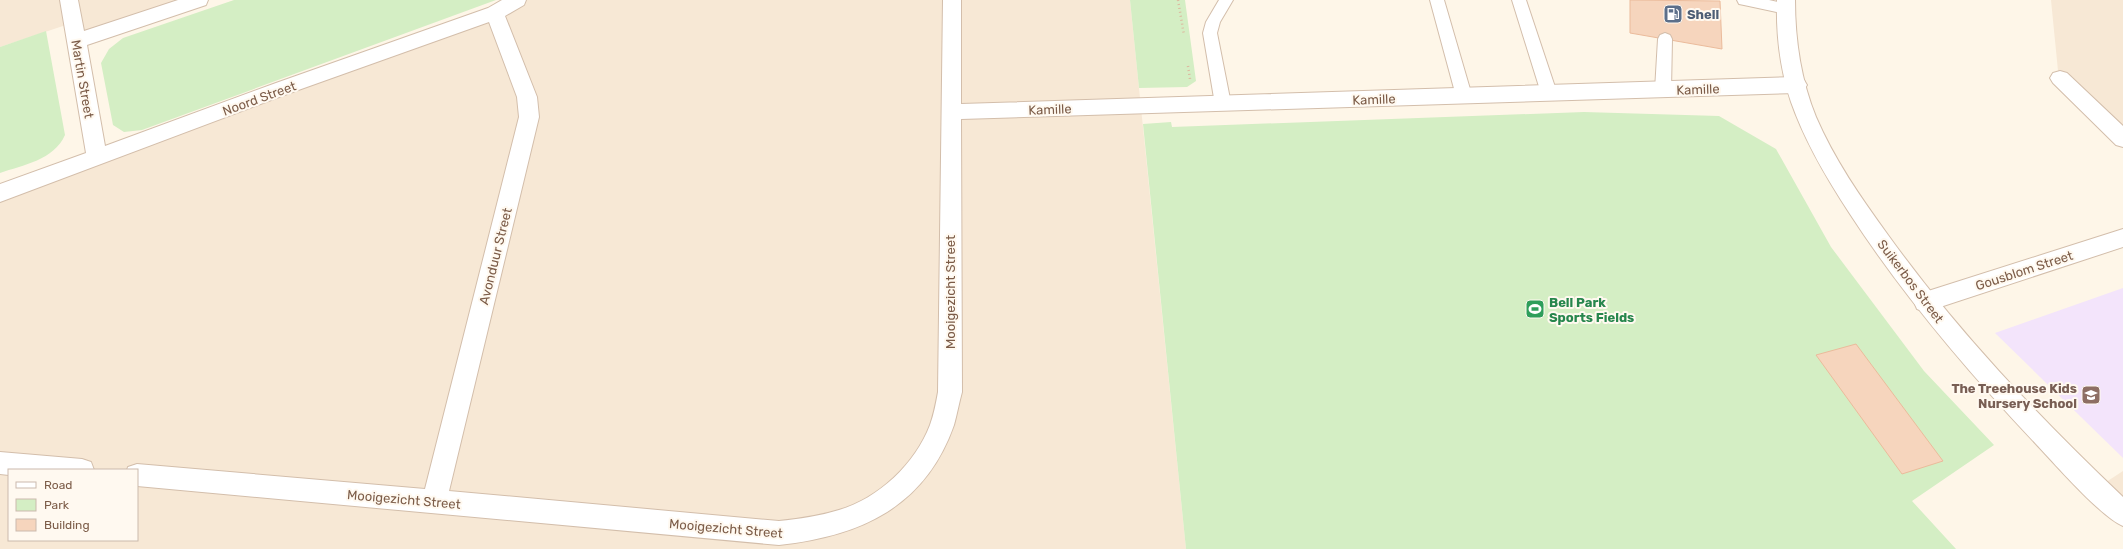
<svg xmlns="http://www.w3.org/2000/svg" width="2123" height="549" font-family="Rubik,sans-serif">
  <style>
    .residential { fill: #f7e8d5; fill-rule: evenodd }
    .education { fill: #f3e4fb }
    .green { fill: #d4eec4 }
    .building { fill: #f6d5bd; stroke: #ebbb9b }
    .lines { fill: none; stroke-linecap: round; stroke-linejoin: round }
    .service-casing { stroke: #d3beab; stroke-width: 2 }
    .minor-casing { stroke: #d3beab; stroke-width: 2 }
    .tertiary-casing { stroke: #d3beab; stroke-width: 2 }
    .path { stroke: #dcb89f; stroke-width: 2.5; stroke-dasharray: 1 3; stroke-linecap: butt }
    .service { fill: #fff; fill-rule: evenodd }
    .minor { fill: #fff; fill-rule: evenodd }
    .tertiary { fill: #fff; fill-rule: evenodd }
    .labels { text-anchor: middle; stroke-width: 4; stroke-linejoin: round; paint-order: stroke }
    .service-label { font-size: 13px; font-weight: bold; fill: #4e5e75; stroke: #fff9f0; text-anchor: start }
    .street-label { font-size: 13px; fill: #7c5c48; stroke: #fff9f0 }
    .leisure-label { font-size: 13px; font-weight: bold; fill: #27864d; stroke: #fff9f0; text-anchor: start }
    .education-label { font-size: 13px; font-weight: bold; fill: #785e54; stroke: #fff9f0; text-anchor: end }
  </style>
  <rect width="100%" height="100%" fill="#fef6e8"/>
  <path class="residential" d="M0 0H200L79 42 75 22 0 47Z
    M514 0H1130L1186 549H0V191ZM9 470H137V540H9Z
    M2051 0H2123V142L2059 81Z
    M2123 471V509L2100 486Z"/>
  <path class="education" d="M2123 288V458L1995 333Z"/>
  <path class="green" d="M234 0H496L142 130 124 132 113 125 101 63 109 49 123 38Z
    M1130 0H1185L1196 81 1187 87 1139 88Z
    M46 31 65 135C54 160 23 165 0 173V47Z
    M1584 112 1719 116 1776 149 1831 247 1924 371 1994 445 1912 501 1956 549H1186L1143 124 1171 122 1172 127Z"/>
  <path class="building" d="M1630 0 1720 1 1722 49 1630 33Z
    M1856 344 1943 461 1902 474 1816 355Z"/>
  <g class="lines">
    <g class="service-casing">
      <path id="service" d="M1219 0H1233L1220 22 1217 33 1231 104 1228 108 1223 110 1218 108 1215 104 1203 33 1206 22Z
        M1430 0H1444L1472 96 1469 100 1464 102 1459 100 1456 96Z
        M1512 0H1526L1557 93 1554 97 1549 99 1544 97 1541 93Z
        M1737 0H1769L1791 5 1793 9 1791 13 1786 14 1744 5 1739 4Z
        M1665 33 1670 35 1672 39 1671 90 1668 94 1663 96 1658 94 1655 90 1658 39 1660 35Z"/>
    </g>
    <g class="minor-casing">
      <path id="minor" d="M60 0H78L84 31 178 0H208L206 5 87 45 105 146 276 83 488 8 502 0H526L524 5 505 16 537 97 539 117 449 491 779 521C799 519 820 516 839 510 879 498 915 464 930 425 934 414 936 403 938 392L943 0H961V104L1797 77 1804 80 1807 85 1804 90 1797 93 961 119 962 392C959 403 957 414 954 425 925 507 861 536 779 545L137 486V470H127L128 467 137 464 425 489 519 117 517 97 489 22 290 93 0 202V184L86 153Z
        M2060 71 2067 73 2123 126V147L2116 145 2053 83 2050 78 2053 73Z
        M2123 229V247L1925 312 1917 309 1914 302 1917 295 1925 292Z
        M0 452 82 459 91 462 94 470H9V475L0 474Z"/>
    </g>
    <g class="tertiary-casing">
      <path id="tertiary" d="M1777 0H1795C1795 40 1801 80 1816 117 1834 159 1861 198 1888 235 1957 331 2038 416 2123 497V526C2101 517 2054 463 2036 444 1968 372 1904 297 1850 214 1827 179 1805 142 1791 102 1780 69 1776 35 1777 0Z"/>
    </g>
    <path class="path" d="M1178 0 1184 35
      M1188 66 1190 79"/>
    <use href="#service" class="service"/>
    <use href="#minor" class="minor"/>
    <use href="#tertiary" class="tertiary"/>
  </g>
  <defs>
    <g id="fuel-square" transform="scale(1)"><rect x="-9" y="-9" width="18" height="18" rx="4" fill="#5c6f8a" stroke="#fff9f0"/><path d="M-5.5-6h7V0h2V4h1.3V-2.5L3-4.5l.8-.8L6-3V5H2.5V1h-1V6h-7ZM-4.2-4.7v3.2H.2V-4.7Z" fill="#fff"/></g>
    <g id="stadium-square" transform="scale(1)"><rect x="-9" y="-9" width="18" height="18" rx="4" fill="#2e9e5b" stroke="#fff9f0"/><path d="M0-5a6.5 5 0 1 0 0 10a6.5 5 0 1 0 0-10ZM-3.5-1.8h7v3.6h-7Z" fill="#fff"/></g>
    <g id="school-square" transform="scale(1)"><rect x="-9" y="-9" width="18" height="18" rx="4" fill="#8d6e63" stroke="#fff9f0"/><path d="M0-5L7-2L0 1L-7-2ZM-4 1L0 2.5L4 1V4Q0 6-4 4Z" fill="#fff"/></g>
  </defs>
  <g fill-rule="evenodd">
    <use href="#fuel-square" x="1673" y="14"/>
    <use href="#stadium-square" x="1535" y="309"/>
    <use href="#school-square" x="2091" y="395"/>
  </g>
  <g class="labels">
    <g class="service-label">
      <text x="1687" y="19">Shell</text>
    </g>
    <g class="street-label">
      <text transform="translate(83 79) rotate(80)" y="5">Martin Street</text>
      <text transform="translate(1698 89) rotate(-2)" y="5">Kamille</text>
      <text transform="translate(259 98) rotate(-20)" y="5">Noord Street</text>
      <text transform="translate(1374 99) rotate(-2)" y="5">Kamille</text>
      <text transform="translate(1050 109) rotate(-2)" y="5">Kamille</text>
      <text transform="translate(495 256) rotate(-76)" y="5">Avonduur Street</text>
      <text transform="translate(2024 270) rotate(-18)" y="5">Gousblom Street</text>
      <text transform="translate(1911 281) rotate(53)" y="5">Suikerbos Street</text>
      <text transform="translate(950 292) rotate(-90)" y="5">Mooigezicht Street</text>
      <text transform="translate(404 499) rotate(5)" y="5">Mooigezicht Street</text>
      <text transform="translate(726 528) rotate(5)" y="5">Mooigezicht Street</text>
    </g>
    <g class="leisure-label">
      <text x="1549" y="307">Bell Park<tspan x="1549" dy="15">Sports Fields</tspan></text>
    </g>
    <g class="education-label">
      <text x="2077" y="393">The Treehouse Kids<tspan x="2077" dy="15">Nursery School</tspan></text>
    </g>
  </g>
  <rect x="8" y="469" width="130" height="72" fill="#fff9f0" stroke="#cbbaad"/>
  <rect x="16" y="482" width="20" height="6" fill="#ffffff" stroke="#cbbaad"/>
  <text x="44" y="489" font-size="12" fill="#7c5c48">Road</text>
  <rect x="16" y="499" width="20" height="12" fill="#d4eec4" stroke="#cbbaad"/>
  <text x="44" y="509" font-size="12" fill="#7c5c48">Park</text>
  <rect x="16" y="519" width="20" height="12" fill="#f6d5bd" stroke="#cbbaad"/>
  <text x="44" y="529" font-size="12" fill="#7c5c48">Building</text>
</svg>
